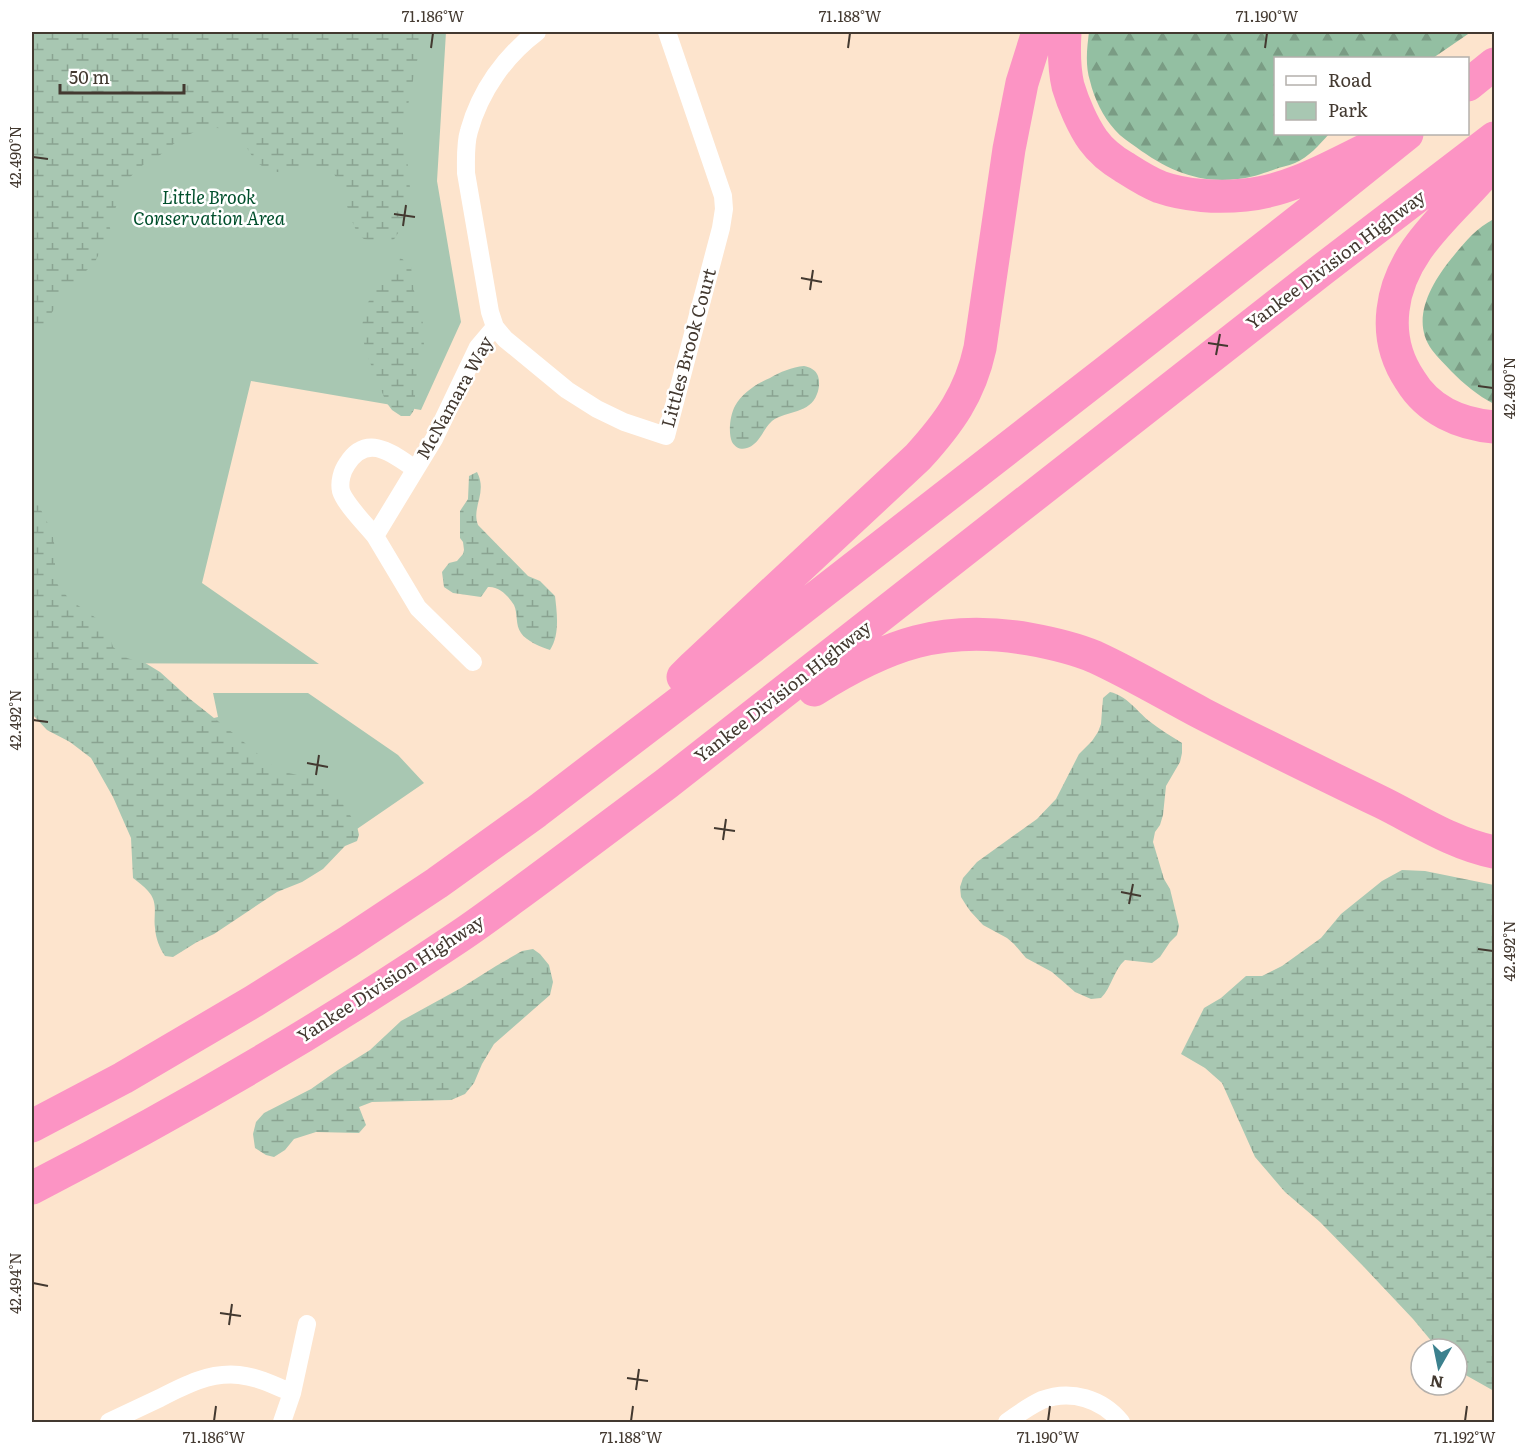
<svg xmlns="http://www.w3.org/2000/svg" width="1526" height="1454" font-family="Literata,serif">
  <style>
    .green { fill: #a8c7b2 }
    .forest { fill: url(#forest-firs) }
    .wetland { fill: url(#wetland-marsh) }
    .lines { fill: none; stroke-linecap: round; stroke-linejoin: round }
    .street { stroke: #fff; stroke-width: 18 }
    .highway { stroke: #fc94c4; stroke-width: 33 }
    .ticks { fill: none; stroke: #433930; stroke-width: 2 }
    .labels { text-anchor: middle; stroke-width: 5; stroke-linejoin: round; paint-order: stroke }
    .park-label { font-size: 18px; font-style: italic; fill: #004f2c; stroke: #fff }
    .street-label { font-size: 18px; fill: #433930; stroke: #fff }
    .neatline { fill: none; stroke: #433930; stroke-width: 2 }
    .ticks-label { font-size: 15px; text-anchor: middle; fill: #433930 }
  </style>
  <defs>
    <pattern id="forest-firs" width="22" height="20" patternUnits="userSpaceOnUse" patternTransform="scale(1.5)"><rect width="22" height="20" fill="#93bfa2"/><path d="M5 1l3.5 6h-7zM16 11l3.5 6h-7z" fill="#7a9c84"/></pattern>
    <pattern id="wetland-marsh" width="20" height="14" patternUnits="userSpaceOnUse" patternTransform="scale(1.5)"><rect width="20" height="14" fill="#a8c7b2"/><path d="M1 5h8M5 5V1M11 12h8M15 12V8" fill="none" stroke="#8aa391"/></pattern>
  </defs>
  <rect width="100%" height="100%" fill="#fde4cd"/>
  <path class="green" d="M32 32H446L437 181 461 322 421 410 251 381 202 583 319 664 32 663Z
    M213 693H308L398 755 424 783 306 864 115 742 218 717Z"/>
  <path class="forest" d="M1089 32H1471L1433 58H1276V134H1329C1319 145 1309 157 1295 163 1288 166 1280 167 1273 170 1262 174 1250 178 1238 179 1199 184 1167 170 1136 147 1129 142 1121 137 1115 130 1103 117 1094 98 1090 81 1085 65 1087 48 1089 32Z
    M1494 219V404C1477 395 1464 384 1451 371 1445 364 1438 358 1432 350 1410 320 1431 284 1451 259 1464 243 1476 228 1494 219Z"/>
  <path class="wetland" d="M32 32H423L407 110 403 115V140L407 157 410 188 404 223 395 238 392 241 379 243 364 239 358 235 350 216 341 185 332 171 320 166H303L286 173 269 171 255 161 244 143 232 136 218 128 199 130 181 138 160 155 144 164 128 179 109 223 111 233 105 241 95 262 69 288 32 341Z
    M400 258 406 261 411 267 414 291 422 309 423 328 424 345 417 368 414 410 410 416H401L392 410 386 402 367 355 361 331 366 306 374 292 396 270 399 265Z
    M804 366C810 367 816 370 818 376 820 382 819 389 817 394 810 414 787 410 772 421 766 426 763 434 758 440 752 448 739 454 732 442 728 433 730 415 735 406 742 393 756 384 770 378 780 372 792 367 804 366Z
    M477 472C488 493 471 507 478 525L528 576 540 581 555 596C557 613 560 635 550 650 541 647 526 641 521 633 515 625 518 613 514 605 508 595 498 586 488 587L481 597 453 593 444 587 442 572 449 563 457 561 463 554 464 550 463 542 460 538V511L468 499 469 476Z
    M32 481 35 498 52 532 55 548V581L69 599 103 623 108 631 113 647 127 658 133 660 142 661 160 672 190 699 238 737 266 761 281 771 317 780 333 788 357 826 359 835 357 841 345 846 323 869 302 882 277 892 214 934 197 942 173 957 165 956C159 947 156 939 155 928 153 915 159 903 148 891 144 886 138 882 133 878L131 838 113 797 91 758 70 742 47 730 32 714Z
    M1110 692C1127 696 1136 710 1149 721 1159 729 1171 736 1182 743V753L1180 762 1166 786 1163 815 1160 825 1155 832 1153 842 1164 879 1170 889 1179 926 1177 935 1170 942 1160 957 1152 963 1125 960C1113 971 1112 987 1101 998L1091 999 1075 992 1052 972 1026 958 1014 944 1007 938 983 925 971 912 966 905 961 897 960 887 963 878 977 862 1037 819 1056 799 1079 754 1092 741 1098 732 1101 724 1103 698Z
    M1402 870 1425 871 1494 885V1391L1462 1373 1457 1369V1349H1438L1413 1319 1364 1267 1320 1222 1285 1192 1255 1157 1222 1083 1205 1068 1181 1054 1204 1008 1221 998 1246 976H1262L1282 966 1321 938 1341 914 1382 881Z
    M533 949 540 954 549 965 553 982 550 995 494 1044 482 1064 474 1083 465 1094 451 1100 372 1102 359 1107 366 1125 359 1133 316 1132 294 1139 285 1150 274 1157 266 1155 255 1148 253 1134 256 1122 264 1113 311 1089 338 1070 370 1050 401 1021 461 988 496 966 522 951Z"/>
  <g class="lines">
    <path class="street" d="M537 32C505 56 480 91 469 131 465 144 466 159 466 173L490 312 495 327 505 339 567 390 597 409 624 422 666 436 721 228 724 209 723 196 667 32
      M375 536C366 525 345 504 341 491 339 482 342 471 347 464 367 432 393 454 415 469
      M473 662 418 608 375 536 434 439 478 347 495 327
      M109 1422C126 1414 143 1406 160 1398 185 1385 210 1372 239 1375 258 1377 274 1385 292 1393
      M282 1422 292 1393 307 1324
      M1007 1422C1018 1414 1029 1406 1042 1400 1071 1389 1102 1399 1121 1422"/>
    <path class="highway" d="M1065 32C1064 49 1064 69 1068 86 1073 103 1083 126 1093 140 1101 151 1112 160 1124 167 1135 174 1147 182 1160 187 1186 196 1218 198 1245 195 1289 191 1330 167 1369 148
      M1468 85 1494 64
      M1494 162C1457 209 1400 246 1393 310 1390 335 1396 359 1410 380 1428 410 1460 424 1494 427
      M683 677 694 666 918 457C949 423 970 394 980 348L1009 149 1022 83 1038 32
      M814 690C887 644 943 624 1029 639 1051 643 1074 648 1095 657 1132 674 1167 695 1203 714 1263 745 1323 774 1383 803 1419 821 1454 844 1494 852
      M32 1126 123 1078 254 1001 348 942 437 883 536 812 756 644 1107 371 1306 215 1407 134
      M32 1188C177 1113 319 1031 454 940 474 927 494 912 513 898 565 860 615 822 666 784L1323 269 1494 138"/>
  </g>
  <path class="ticks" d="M431 48 433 33M848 48 850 33M1265 48 1267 33M33 157 48 159M394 214 415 217M403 226 406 205M801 278 822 282M810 290 813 270M1208 343 1228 346M1216 355 1220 334M1478 386 1493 388M33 720 48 722M307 763 328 767M316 775 319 755M714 828 735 831M723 840 726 819M1121 892 1141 896M1129 904 1133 884M1478 949 1493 951M33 1283 48 1286M220 1313 241 1316M229 1325 232 1304M627 1378 648 1381M636 1390 639 1369M214 1421 216 1406M631 1421 633 1406M1048 1421 1050 1406M1465 1421 1467 1406"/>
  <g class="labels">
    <g class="park-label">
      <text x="209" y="204">Little Brook<tspan x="209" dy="21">Conservation Area</tspan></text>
    </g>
    <g class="street-label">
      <text transform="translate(1336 260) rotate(-37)" y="6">Yankee Division Highway</text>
      <text transform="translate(689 348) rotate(-75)" y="6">Littles Brook Court</text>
      <text transform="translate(455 398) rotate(-61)" y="6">McNamara Way</text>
      <text transform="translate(783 692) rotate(-38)" y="6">Yankee Division Highway</text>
      <text transform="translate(391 979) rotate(-33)" y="6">Yankee Division Highway</text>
    </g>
  </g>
  <rect width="1526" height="1454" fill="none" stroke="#ffffff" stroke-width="66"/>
  <rect x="1274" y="57" width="195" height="78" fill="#ffffff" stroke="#b4b0ac" stroke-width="1.5"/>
  <rect x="1286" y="76" width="30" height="9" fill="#ffffff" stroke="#b4b0ac" stroke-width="1.5"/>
  <text x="1328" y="87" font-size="18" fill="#433930">Road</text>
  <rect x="1286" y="102" width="30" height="18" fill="#a8c7b2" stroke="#b4b0ac" stroke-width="1.5"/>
  <text x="1328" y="117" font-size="18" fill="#433930">Park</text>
  <g transform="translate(1439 1367) rotate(189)"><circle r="28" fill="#ffffff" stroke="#b4b0ac" stroke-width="1.5"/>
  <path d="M0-4.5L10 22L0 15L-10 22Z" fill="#3c818e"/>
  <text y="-9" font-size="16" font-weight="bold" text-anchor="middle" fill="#433930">N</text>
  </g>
  <path d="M60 84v9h124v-9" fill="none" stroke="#433930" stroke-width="3"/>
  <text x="69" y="84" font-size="18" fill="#433930" stroke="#ffffff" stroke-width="4.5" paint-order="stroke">50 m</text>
  <rect x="33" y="33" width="1460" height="1388" class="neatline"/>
  <g class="ticks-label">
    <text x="433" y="22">71.186°W</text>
    <text x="850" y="22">71.188°W</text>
    <text x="1267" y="22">71.190°W</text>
    <text transform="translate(16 157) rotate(-90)" y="5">42.490°N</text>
    <text transform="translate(1510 388) rotate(-90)" y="5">42.490°N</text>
    <text transform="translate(16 720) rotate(-90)" y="5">42.492°N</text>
    <text transform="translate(1510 951) rotate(-90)" y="5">42.492°N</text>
    <text transform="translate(16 1283) rotate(-90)" y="5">42.494°N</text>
    <text x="214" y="1443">71.186°W</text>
    <text x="631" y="1443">71.188°W</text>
    <text x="1048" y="1443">71.190°W</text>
    <text x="1465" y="1443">71.192°W</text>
  </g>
</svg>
